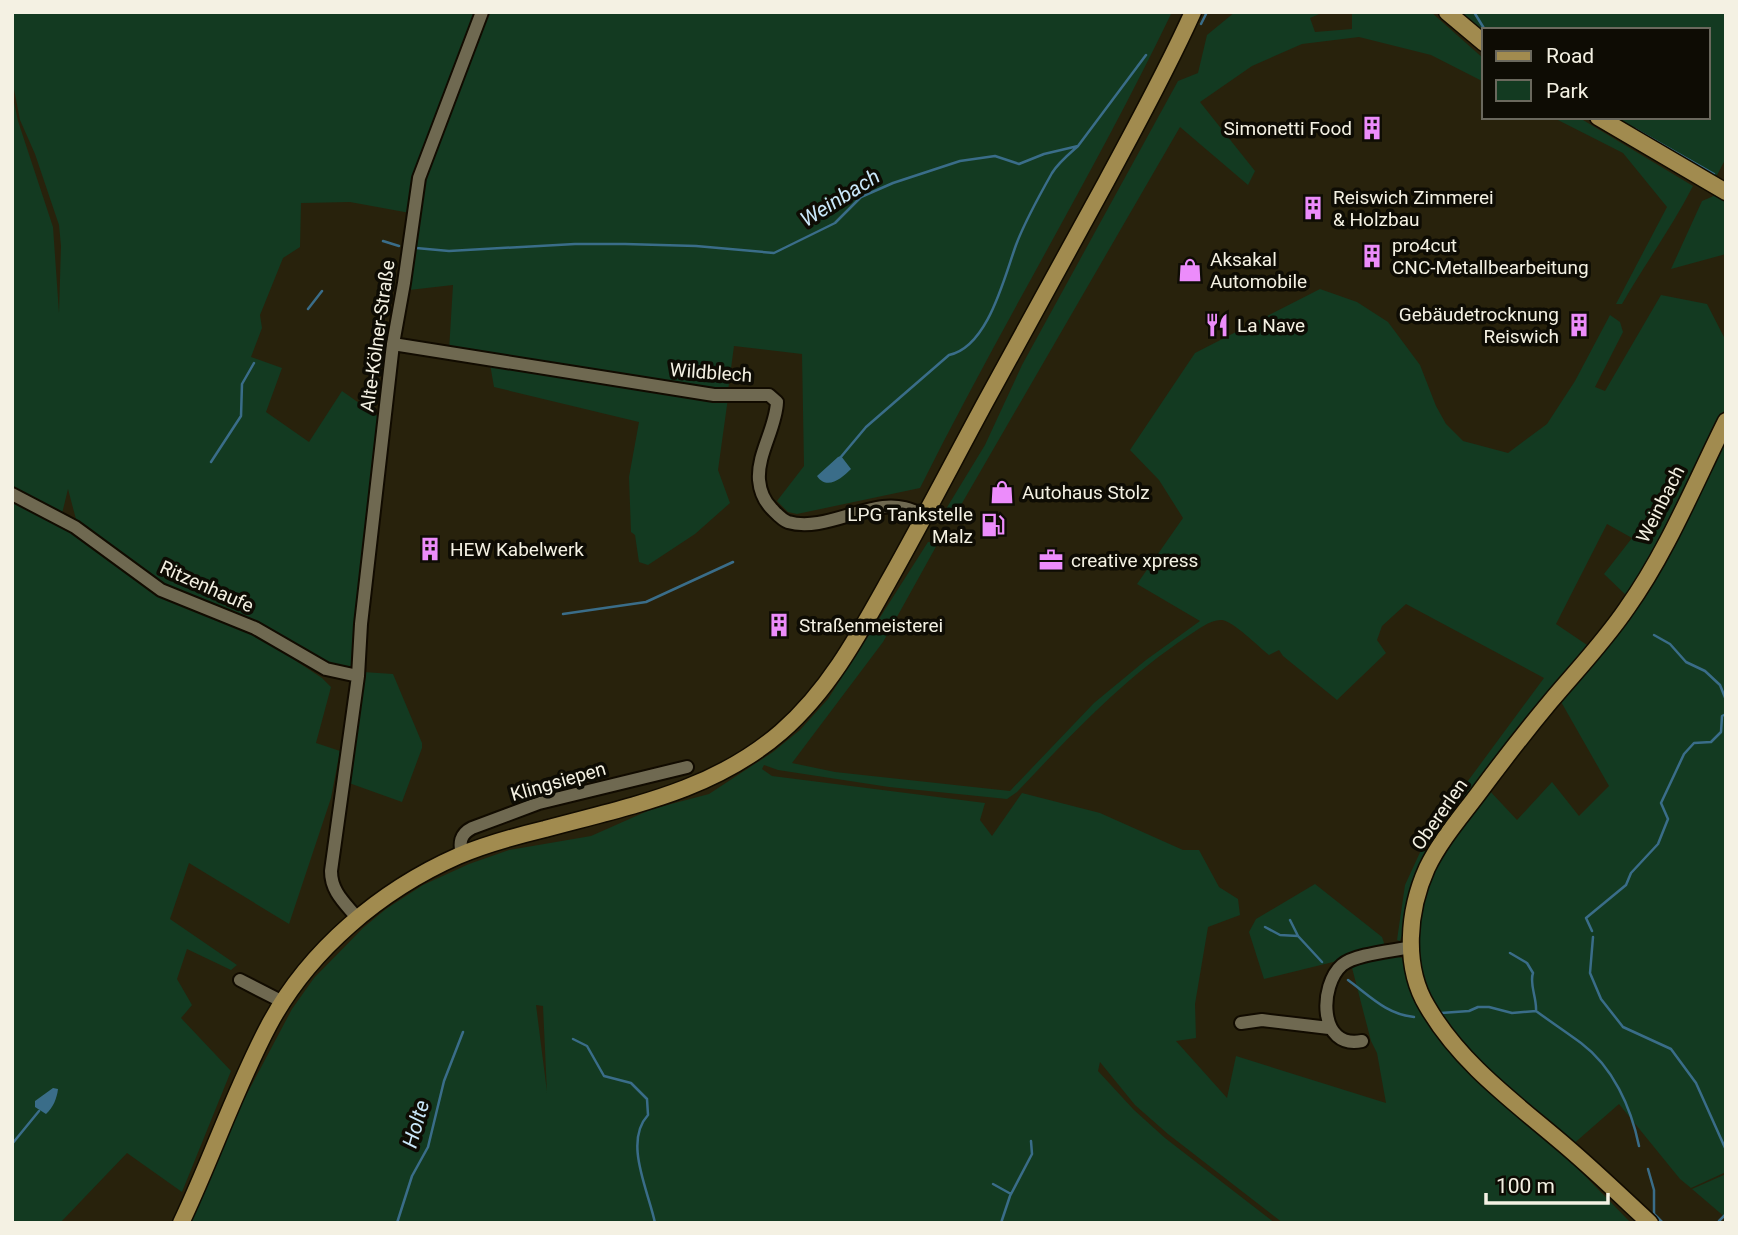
<svg xmlns="http://www.w3.org/2000/svg" width="1738" height="1235" font-family="Roboto,sans-serif">
  <style>
    .green { fill: #133a21; fill-rule: evenodd }
    .water { fill: #3a6d89 }
    .lines { fill: none; stroke-linecap: round; stroke-linejoin: round }
    .stream { stroke: #3a6d89; stroke-width: 2.5 }
    .minor-casing { stroke: #110b00; stroke-width: 16 }
    .major-casing { stroke: #110b00; stroke-width: 19 }
    .minor { stroke: #6f6951; stroke-width: 12 }
    .major { stroke: #a18b4f; stroke-width: 16 }
    .labels { text-anchor: middle; stroke-width: 7; stroke-linejoin: round; paint-order: stroke }
    .poi-label { font-size: 19px; fill: #f4f1e3; stroke: #0e0c04; text-anchor: start }
    .street-label { font-size: 19px; fill: #f4f1e3; stroke: #0e0c04 }
    .water-label { font-size: 21px; font-style: italic; fill: #cae8fa; stroke: #0e0c04 }
  </style>
  <rect width="100%" height="100%" fill="#28220c"/>
  <path class="green" d="M12 12H476L414 175 410 213 350 202 301 203 300 247 283 258 260 315 262 328 251 357 282 368 266 412 309 442 342 391 379 417 353 666 348 672 327 666 163 587 77 523 68 489 60 522 75 529 130 575 158 594 255 634 322 678 331 687 316 743 340 751 331 798 289 924 189 863 170 919 237 965 231 970 187 949 177 979 192 1005 181 1018 231 1071 182 1192 127 1153 60 1223H12V93L18 121 53 227 59 313 61 246 59 225 35 154 20 120 12 79Z
    M488 12H1172C1094 174 1000 327 920 488L797 514 788 512 777 501 804 466 802 354 734 346 728 391 706 390 449 351 453 285 409 290 423 181Z
    M1235 12H1324L1310 18 1315 32 1352 29V12H1431L1484 59V82L1431 55 1359 37 1302 44 1252 66 1200 102 1255 171 1248 185 1180 127 954 517 946 509 985 445 1022 365 1178 81 1198 73 1207 35Z
    M1453 12H1726V158L1715 179 1604 117H1708V30H1484V39Z
    M1552 117H1578L1693 186C1672 227 1645 264 1622 304H1616L1667 207 1623 153Z
    M1716 195 1726 200V254L1671 269 1702 201Z
    M1320 289 1357 302 1388 322 1420 365 1436 406 1446 424 1463 441 1508 453 1547 424 1575 381 1610 315 1620 322 1623 332 1595 387 1605 391 1661 295 1707 304 1726 341V407L1629 598 1604 574 1632 538 1607 524 1556 624 1590 647 1555 684 1443 833 1400 941 1397 940 1405 885 1428 835 1544 678 1406 604 1382 626 1377 640 1386 653 1337 700 1283 656 1279 650 1269 655C1259 647 1233 621 1222 620 1211 619 1197 630 1188 636 1123 679 1071 735 1017 792L1007 799 889 787 778 770 764 765 762 769 772 776 985 803 980 820 992 836 1022 793 1100 813 1183 850H1199L1219 887 1238 899 1240 915 1208 927 1195 1004 1196 1038 1176 1041 1227 1098 1236 1056 1386 1103 1377 1053 1371 1041 1351 964 1391 955 1402 958 1419 1006 1631 1223H1283L1168 1134 1135 1105 1100 1062 1098 1071 1134 1110 1165 1138 1275 1223H188L241 1105 292 1009 314 978 363 928 386 909 423 885 469 864 509 850 591 836 652 809 709 794 773 752 800 730 828 699 928 542 938 543 883 642 792 763 835 772 1010 791 1094 703 1146 660 1200 621 1137 584 1183 518 1159 480 1130 450 1195 353ZM536 1005 543 1006 547 1093V1092Z
    M490 364 728 398 718 470 730 503 695 534 648 565 639 562 635 535 631 532 629 477 639 422 494 387Z
    M1726 435V1172L1691 1188 1680 1179 1619 1104 1571 1146 1478 1067 1428 1003 1414 933 1430 871 1488 789 1517 820 1552 782 1579 816 1609 786 1560 700 1594 659Z
    M363 672 393 674 422 743V748L402 802 349 783Z
    M1315 884 1382 937 1386 949 1264 979 1249 932 1256 919Z
    M1726 1174V1218L1692 1189Z"/>
  <path class="water" d="M841 456 851 469C842 478 827 491 817 476L838 457Z
    M53 1088 58 1089C57 1098 53 1108 46 1114L35 1107V1101Z"/>
  <g class="lines">
    <path class="stream" d="M1474 12 1485 30
      M1201 24 1207 12
      M1635 129 1714 174
      M383 241 399 246
      M416 248 449 251 575 244H625L696 246 774 253 835 223 861 197 893 183 960 161 995 156 1019 164 1044 154 1078 146 1146 55
      M308 309 322 291
      M840 458 866 427 949 355C988 347 1004 278 1016 245 1025 221 1039 196 1052 173 1058 163 1069 154 1078 146
      M211 462 241 416 242 384 254 363
      M563 614 646 602 733 562
      M1654 635 1670 644 1686 662 1705 671 1720 685 1726 700
      M1290 920 1298 936 1322 962
      M1265 927 1280 935 1298 936
      M1592 931 1586 918 1626 885 1631 873 1658 844 1668 819 1661 803 1684 754 1694 743 1711 742 1721 732 1722 716 1726 714
      M1593 937 1590 973 1601 999 1623 1027 1671 1049 1696 1083 1726 1150
      M1510 953 1527 963 1533 973C1529 984 1537 998 1536 1011 1551 1022 1566 1032 1581 1043 1613 1067 1631 1107 1639 1146
      M1348 980C1370 996 1386 1014 1414 1017
      M1441 1013 1469 1011 1478 1007H1489L1512 1013 1536 1011
      M573 1039 587 1046 604 1076 631 1083 647 1099 648 1115C623 1142 649 1192 655 1223
      M12 1144 39 1111
      M1648 1169 1654 1190V1214L1663 1223
      M993 1184 1011 1194
      M1719 1221 1726 1214
      M397 1223 412 1176 428 1147 444 1081 463 1032
      M1001 1223 1010 1196 1032 1154 1031 1141"/>
    <g class="minor-casing">
      <path id="minor" d="M393 344 714 395H769L777 402C776 428 757 454 759 480 760 491 764 501 772 509 776 513 782 520 788 522 818 531 854 510 883 507 899 505 911 509 924 516
        M12 494 75 527 161 590 255 628 326 669 358 676
        M462 855C459 843 460 834 472 828L539 803 687 767
        M358 919C345 903 331 892 331 871L358 676 361 624 393 344 404 283 419 178 482 12
        M240 980 283 1002
        M1241 1023 1262 1020 1329 1028
        M1362 1041C1318 1050 1319 985 1342 965 1355 954 1393 951 1411 947"/>
    </g>
    <g class="major-casing">
      <path id="major" d="M1447 12 1484 43
        M1598 117 1726 192
        M181 1223C212 1158 235 1089 269 1025 309 950 381 890 458 856 486 844 516 836 545 829 630 806 713 791 781 732 828 691 857 638 887 584 921 524 953 462 986 401 1026 328 1066 255 1106 182 1136 126 1167 70 1193 12
        M1650 1223C1623 1198 1596 1172 1568 1148 1517 1104 1461 1065 1427 1006 1403 966 1408 910 1427 868 1440 841 1460 818 1478 794 1501 763 1525 732 1550 702 1576 671 1604 642 1627 608 1667 552 1695 483 1726 421"/>
    </g>
    <use href="#minor" class="minor"/>
    <use href="#major" class="major"/>
  </g>
  <defs>
    <g id="building-bare" transform="scale(1.89)"><path d="M-4-6H4V6H1V3H-1V6H-4ZM-2.5-4.3h1.7v1.8h-1.7ZM.8-4.3h1.7v1.8H.8ZM-2.5-1h1.7V.8h-1.7ZM.8-1h1.7V.8H.8Z" fill="#ec8cfb" stroke="#0e0c04" stroke-width="2.5" paint-order="stroke"/></g>
    <g id="shop-bare" transform="scale(1.89)"><path d="M-5-2.5h2.3a2.7 3.5 0 0 1 5.4 0H5L5.5 6h-11ZM-1.5-2.5h3a1.5 2.3 0 0 0-3 0Z" fill="#ec8cfb" stroke="#0e0c04" stroke-width="2.5" paint-order="stroke"/></g>
    <g id="restaurant-bare" transform="scale(1.89)"><path d="M-5-6h1v4h1v-4h1v4h1v-4h1v5L-1.5 .5V6h-2V.5L-5-1ZM5-6V6H3V1.5H1.5Q1.5-4 5-6Z" fill="#ec8cfb" stroke="#0e0c04" stroke-width="2.5" paint-order="stroke"/></g>
    <g id="fuel-bare" transform="scale(1.89)"><path d="M-5.5-6h7V0h2V4h1.3V-2.5L3-4.5l.8-.8L6-3V5H2.5V1h-1V6h-7ZM-4.2-4.7v3.2H.2V-4.7Z" fill="#ec8cfb" stroke="#0e0c04" stroke-width="2.5" paint-order="stroke"/></g>
    <g id="office-bare" transform="scale(1.89)"><path d="M-6-3h4V-5.5h4V-3h4V5H-6ZM-1-4.5V-3h2v-1.5ZM-6 0V1H6V0Z" fill="#ec8cfb" stroke="#0e0c04" stroke-width="2.5" paint-order="stroke"/></g>
  </defs>
  <g fill-rule="evenodd">
    <use href="#building-bare" x="1372" y="128"/>
    <use href="#building-bare" x="1313" y="208"/>
    <use href="#building-bare" x="1372" y="256"/>
    <use href="#shop-bare" x="1190" y="270"/>
    <use href="#restaurant-bare" x="1217" y="325"/>
    <use href="#building-bare" x="1579" y="325"/>
    <use href="#shop-bare" x="1002" y="492"/>
    <use href="#fuel-bare" x="993" y="525"/>
    <use href="#building-bare" x="430" y="549"/>
    <use href="#office-bare" x="1051" y="560"/>
    <use href="#building-bare" x="779" y="625"/>
  </g>
  <g class="labels">
    <g class="poi-label">
      <text x="1352" y="135" text-anchor="end">Simonetti Food</text>
      <text x="1333" y="204">Reiswich Zimmerei<tspan x="1333" dy="22">&amp; Holzbau</tspan></text>
      <text x="1392" y="252">pro4cut<tspan x="1392" dy="22">CNC-Metallbearbeitung</tspan></text>
      <text x="1210" y="266">Aksakal<tspan x="1210" dy="22">Automobile</tspan></text>
      <text x="1559" y="321" text-anchor="end">Gebäudetrocknung<tspan x="1559" dy="22">Reiswich</tspan></text>
      <text x="1237" y="332">La Nave</text>
      <text x="1022" y="499">Autohaus Stolz</text>
      <text x="973" y="521" text-anchor="end">LPG Tankstelle<tspan x="973" dy="22">Malz</tspan></text>
      <text x="450" y="556">HEW Kabelwerk</text>
      <text x="1071" y="567">creative xpress</text>
      <text x="799" y="632">Straßenmeisterei</text>
    </g>
    <g class="street-label">
      <text transform="translate(377 336) rotate(-82)" y="7">Alte-Kölner-Straße</text>
      <text transform="translate(711 372) rotate(4)" y="7">Wildblech</text>
      <text transform="translate(1660 504) rotate(-63)" y="7">Weinbach</text>
      <text transform="translate(207 586) rotate(24)" y="7">Ritzenhaufe</text>
      <text transform="translate(558 781) rotate(-16)" y="7">Klingsiepen</text>
      <text transform="translate(1439 814) rotate(-55)" y="7">Obererlen</text>
    </g>
    <g class="water-label">
      <text transform="translate(840 198) rotate(-32)" y="7">Weinbach</text>
      <text transform="translate(416 1124) rotate(-74)" y="7">Holte</text>
    </g>
  </g>
  <rect width="1738" height="1235" fill="none" stroke="#f4f1e3" stroke-width="28"/>
  <rect x="1482" y="28" width="228" height="91" fill="#0e0c04" stroke="#6a685d" stroke-width="2"/>
  <rect x="1496" y="51" width="35" height="10" fill="#a18b4f" stroke="#6a685d" stroke-width="2"/>
  <text x="1546" y="63" font-size="21" fill="#f4f1e3">Road</text>
  <rect x="1496" y="80" width="35" height="21" fill="#133a21" stroke="#6a685d" stroke-width="2"/>
  <text x="1546" y="98" font-size="21" fill="#f4f1e3">Park</text>
  <path d="M1486 1193v10h122v-10" fill="none" stroke="#f4f1e3" stroke-width="3.5"/>
  <text x="1496" y="1193" font-size="21" fill="#f4f1e3" stroke="#0e0c04" stroke-width="5" paint-order="stroke">100 m</text>
</svg>
